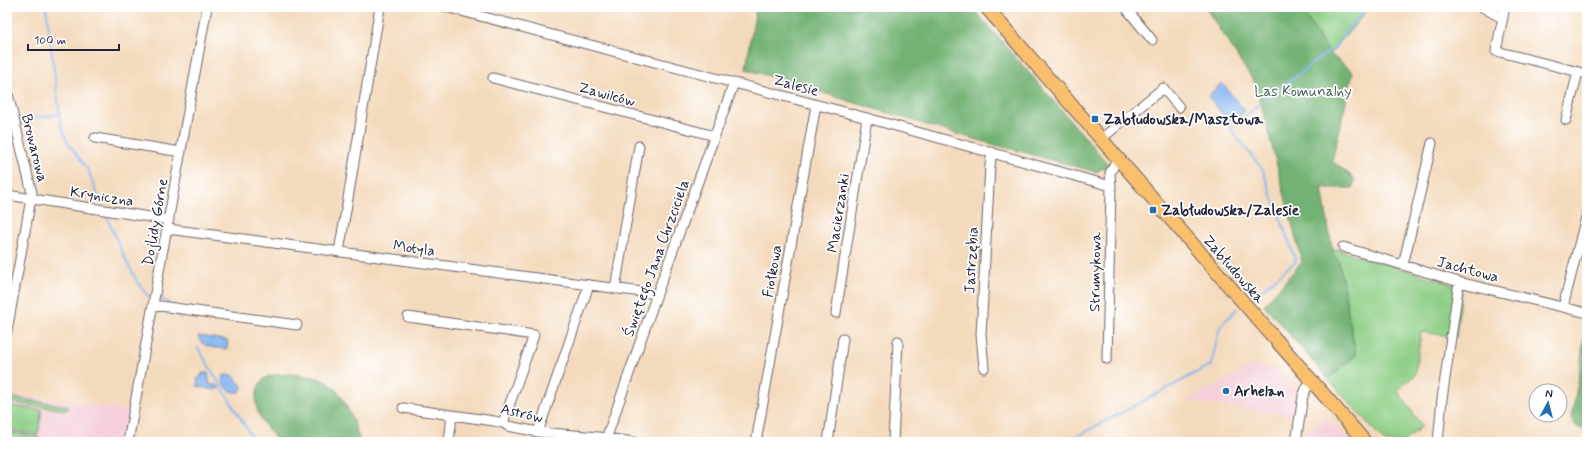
<svg xmlns="http://www.w3.org/2000/svg" width="1594" height="449" font-family="Mynerve,sans-serif">
  <style>
    .built { fill: #f5cfda }
    .green { fill: #8ecf86; stroke: #587860 }
    .forest { fill: #72b273; stroke: #4a6a57 }
    .water { fill: #84b4f0; stroke: #536b96 }
    .lines { fill: none; stroke-linecap: round; stroke-linejoin: round }
    .stream { stroke: #84b4f0; stroke-width: 2 }
    .minor-casing { stroke: #6c6268; stroke-width: 11 }
    .highway-casing { stroke: #6c6268; stroke-width: 15 }
    .minor { stroke: #fff; stroke-width: 9 }
    .highway { stroke: #f9bf6d; stroke-width: 13 }
    .poi-dot { fill: #1f6fb2; stroke: #fff; stroke-width: 1.5 }
    .labels { text-anchor: middle; stroke-width: 3.5; stroke-linejoin: round; paint-order: stroke }
    .street-label { font-size: 15px; fill: #22223b; stroke: #fff }
    .park-label { font-size: 15px; fill: #485f55; stroke: #fff }
    .poi-label { font-size: 15px; font-weight: bold; fill: #22223b; stroke: #fff; text-anchor: start }
  </style>
  <rect width="100%" height="100%" fill="#fff"/>
  <filter id="ink" filterUnits="userSpaceOnUse"><feTurbulence type="fractalNoise" baseFrequency=".025" numOctaves="2"/><feDisplacementMap in="SourceGraphic" scale="8" xChannelSelector="R" yChannelSelector="G"/><feConvolveMatrix kernelMatrix="1 2 1 2 8 2 1 2 1" color-interpolation-filters="sRGB"/></filter>
  <filter id="wash" filterUnits="userSpaceOnUse"><feTurbulence type="fractalNoise" baseFrequency=".012" numOctaves="4" result="noise"/><feDisplacementMap in="SourceGraphic" scale="16" xChannelSelector="R" yChannelSelector="G"/><feGaussianBlur stdDeviation="0.9" result="paint"/><feColorMatrix in="noise" values="0 0 0 0 0 0 0 0 0 0 0 0 0 0 0 0 0 1.4 0 .05"/><feComposite in="paint" operator="in"/></filter>
  <g filter="url(#wash)">
    <rect width="100%" height="100%" fill="#f4dabc"/>
    <path class="built" d="M1255 365 1275 369 1298 394 1295 416 1185 401Z
      M7 394 129 410 122 442H7Z
      M1328 417 1350 442H1301L1302 435Z"/>
    <path class="green" d="M1311 7H1370L1330 54 1305 15Z
      M1332 248 1462 287 1456 337 1421 332 1415 375 1397 390 1422 426 1403 442H1385L1328 379 1356 355 1339 262 1333 254Z
      M7 397 68 406 67 410 7 402Z
      M7 405 42 410 38 434 7 430Z
      M7 432 38 436 37 442H7Z"/>
    <path class="forest" d="M756 7H972L1109 165 1096 172 956 134 746 69Z
      M1205 7H1311L1305 15 1330 54 1353 72 1332 161 1354 178 1353 188H1322L1333 254 1339 262 1356 355 1328 379 1264 305 1302 262 1256 85Z
      M1586 318H1587V430C1578 428 1573 426 1571 417L1579 378Z
      M289 374C301 375 314 376 325 381 343 388 355 425 360 442H277C273 433 266 428 261 419 254 408 253 384 267 377 273 374 282 375 289 374Z"/>
    <path class="water" d="M1222 83 1245 111 1230 123 1208 96Z
      M198 336 226 340 228 341 227 348 225 349C215 348 201 348 198 336Z
      M202 373H208L210 385H217L220 388 214 390 197 386 198 378 201 376Z
      M228 375H233L242 386 240 392C230 393 224 388 222 379L223 376Z"/>
    <g class="lines">
      <path class="stream" d="M46 7 61 125 67 141 88 170 101 204
        M17 121 59 114
        M106 214C116 238 131 278 149 297
        M1252 298 1296 261 1262 169 1230 128 1319 58 1334 49 1346 31 1367 7
        M161 299 169 303
        M176 312 180 318
        M198 348 255 442
        M1066 442 1211 365 1220 326 1237 309"/>
    </g>
  </g>
  <g filter="url(#ink)">
    <g class="lines">
      <g class="minor-casing">
        <path id="minor" d="M446 7 867 118 1111 186 1110 173 1117 159
          M1125 7 1152 40
          M1482 7 1502 18
          M1505 7 1496 51 1587 74
          M493 78 715 136
          M7 90 32 193 7 331
          M1566 120 1578 72
          M95 138 181 152
          M1101 139 1163 88 1179 107
          M7 195 169 220
          M168 229 657 294
          M1343 247 1459 282 1587 313
          M339 252 380 7
          M1403 265 1432 143
          M615 289 639 146
          M153 305 297 325
          M1563 307 1587 213
          M836 313 867 118
          M408 317 534 335 503 423
          M1107 359 1111 186
          M984 368 981 334 990 165 992 152
          M403 408 494 421 503 423 508 426 538 432 598 437 634 442
          M538 432 589 285
          M128 442 207 7
          M449 442 452 415
          M605 442 657 294 734 83
          M756 442 816 105
          M828 442 843 339
          M893 442 898 341
          M1296 442 1303 396 1306 389 1312 382
          M1438 442 1442 399 1459 282"/>
      </g>
      <g class="highway-casing">
        <path id="highway" d="M986 7 1365 442"/>
      </g>
      <use href="#minor" class="minor"/>
      <use href="#highway" class="highway"/>
    </g>
  </g>
  <g class="poi-dot">
    <rect x="1091" y="115" width="8" height="8" rx="2"/>
    <rect x="1149" y="206" width="8" height="8" rx="2"/>
    <circle cx="1226" cy="391" r="4"/>
  </g>
  <g class="labels">
    <g class="street-label">
      <text transform="translate(796 85) rotate(15)" y="5">Zalesie</text>
      <text transform="translate(607 94) rotate(15)" y="5">Zawilców</text>
      <text transform="translate(35 148) rotate(76)" y="5">Browarowa</text>
      <text transform="translate(102 196) rotate(9)" y="5">Kryniczna</text>
      <text transform="translate(838 213) rotate(-81)" y="5">Macierzanki</text>
      <text transform="translate(155 222) rotate(-80)" y="5">Dojlidy Górne</text>
      <text transform="translate(414 248) rotate(8)" y="5">Motyla</text>
      <text transform="translate(656 258) rotate(-70)" y="5">Świętego Jana Chrzciciela</text>
      <text transform="translate(971 260) rotate(-87)" y="5">Jastrzębia</text>
      <text transform="translate(1234 269) rotate(49)" y="5">Zabłudowska</text>
      <text transform="translate(1468 269) rotate(15)" y="5">Jachtowa</text>
      <text transform="translate(772 271) rotate(-80)" y="5">Fiołkowa</text>
      <text transform="translate(1095 272) rotate(-89)" y="5">Strumykowa</text>
      <text transform="translate(522 413) rotate(13)" y="5">Astrów</text>
    </g>
    <g class="park-label">
      <text x="1303" y="96">Las Komunalny</text>
    </g>
    <g class="poi-label">
      <text x="1103" y="124">Zabłudowska/Masztowa</text>
      <text x="1161" y="215">Zabłudowska/Zalesie</text>
      <text x="1234" y="396">Arhelan</text>
    </g>
  </g>
  <rect width="1594" height="449" fill="none" stroke="#fff" stroke-width="24"/>
  <g transform="translate(1548 403) rotate(7)"><circle r="19" fill="#ffffff" stroke="#a7a7b1"/>
  <path d="M0-3L7 15L0 10L-7 15Z" fill="#1f6fb2"/>
  <text y="-6" font-size="11" font-weight="bold" text-anchor="middle" fill="#22223b">N</text>
  </g>
  <path d="M28 44v6h91v-6" fill="none" stroke="#22223b" stroke-width="2"/>
  <text x="34" y="44" font-size="12" fill="#22223b" stroke="#ffffff" stroke-width="3" paint-order="stroke">100 m</text>
</svg>
